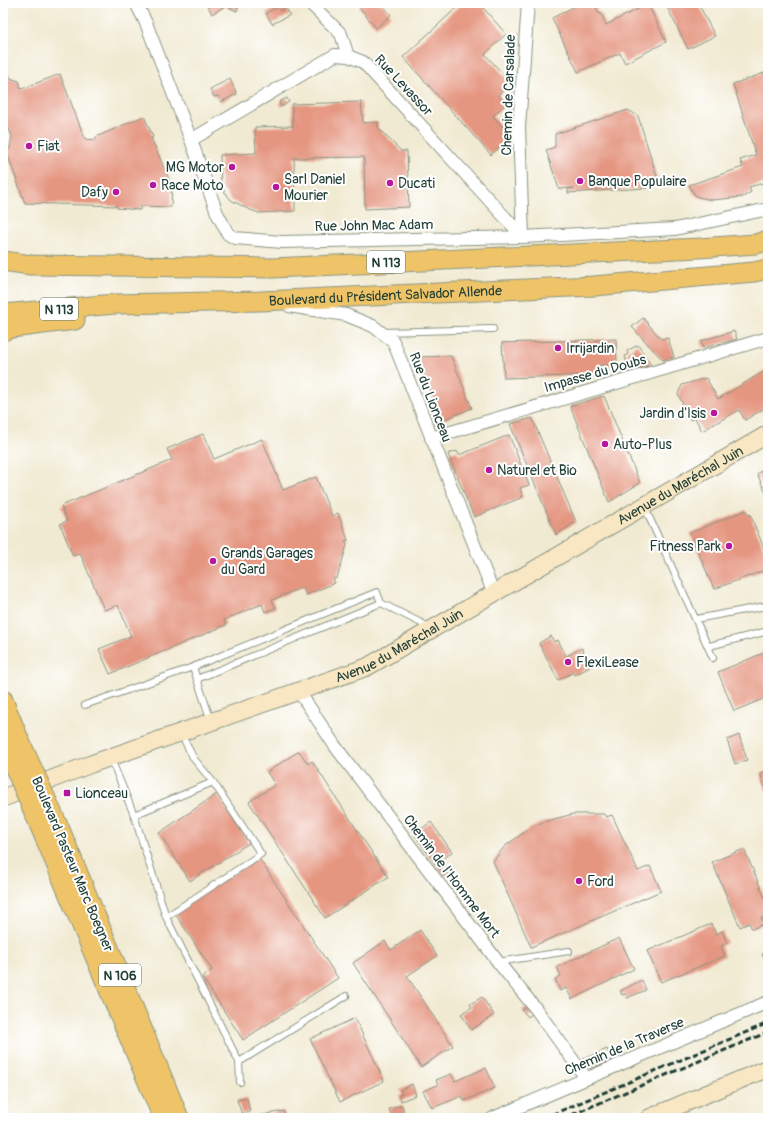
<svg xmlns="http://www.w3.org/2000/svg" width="771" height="1121" font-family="Pangolin,sans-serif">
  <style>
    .building { fill: #e59681 }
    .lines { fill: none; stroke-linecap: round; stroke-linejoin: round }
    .lane-casing { stroke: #889483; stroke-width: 8 }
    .street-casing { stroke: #889483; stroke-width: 14 }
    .secondary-casing { stroke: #889483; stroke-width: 19 }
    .primary-casing { stroke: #889483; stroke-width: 21 }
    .lane { stroke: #fff; stroke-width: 6 }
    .street { stroke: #fff; stroke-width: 12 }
    .secondary { stroke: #f9e7c3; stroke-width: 17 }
    .primary { stroke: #efc469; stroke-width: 19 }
    .rail { stroke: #1f3d34; stroke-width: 3; stroke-dasharray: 6 3; stroke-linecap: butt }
    .primary-bridge-casing { stroke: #889483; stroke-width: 21; stroke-linecap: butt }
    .primary-bridge { stroke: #efc469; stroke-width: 19 }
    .poi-dot { fill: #b5179e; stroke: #fff; stroke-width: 1.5 }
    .labels { text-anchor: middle; stroke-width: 4; stroke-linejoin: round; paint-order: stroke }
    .shield { fill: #fff; stroke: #627771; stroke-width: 1 }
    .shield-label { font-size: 13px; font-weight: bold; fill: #1f3d34 }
    .street-label { font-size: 14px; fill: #1f3d34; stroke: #fff }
    .poi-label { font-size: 14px; fill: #1f3d34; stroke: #fff; text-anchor: start }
  </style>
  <rect width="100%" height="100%" fill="#fff"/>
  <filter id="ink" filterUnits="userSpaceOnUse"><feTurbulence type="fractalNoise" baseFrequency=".025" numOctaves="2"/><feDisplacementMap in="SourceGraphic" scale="8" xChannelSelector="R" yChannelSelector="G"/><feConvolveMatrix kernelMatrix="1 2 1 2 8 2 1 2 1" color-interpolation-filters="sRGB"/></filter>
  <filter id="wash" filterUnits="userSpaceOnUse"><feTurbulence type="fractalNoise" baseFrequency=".012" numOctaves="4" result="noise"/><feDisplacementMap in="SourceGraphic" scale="16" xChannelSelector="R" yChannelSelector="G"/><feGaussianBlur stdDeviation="0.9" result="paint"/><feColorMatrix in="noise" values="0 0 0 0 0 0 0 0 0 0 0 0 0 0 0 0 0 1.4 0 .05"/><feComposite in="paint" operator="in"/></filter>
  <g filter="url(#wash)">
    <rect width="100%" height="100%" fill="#f1ead2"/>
    <g id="blocks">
      <path class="building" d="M206 3H247L238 7 237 11 225 6 212 14Z
        M364 3H381L391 15 376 28 359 7Z
        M462 3H479L506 34 485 54 511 83 498 95 506 104 493 116 511 137 491 155 403 57Z
        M581 3H594L599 14 601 13 606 25 648 4 666 42 625 63 620 53 578 72 552 18Z
        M665 3H698L715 36 688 49Z
        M278 7 280 11 286 8 290 15 272 24 266 13Z
        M3 58 10 78 19 81 21 89 60 74 85 139 96 140V137L144 116 153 137 151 138 172 186 171 207 141 206 140 210 117 208V206L25 203 7 153 10 148 12 136 8 126 3 120Z
        M767 72 768 193 763 183 749 187 751 192 743 197 712 200 698 197 694 194 689 185 743 167 740 160 756 155 733 84Z
        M230 79 237 94 221 102 218 96 214 97 210 89Z
        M287 98 289 102 281 107 279 102Z
        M361 102 363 123 378 122V128L401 151H407L409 207 365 209 364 157 294 158 295 211 259 213 248 209 231 200 221 187 220 155 256 153 255 127 293 126 292 104Z
        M628 110 638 116 659 183 646 184 647 188 568 193V189L574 188 559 189 546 150 555 147V134Z
        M643 318 661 339 668 338 674 357 663 360 632 327Z
        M734 331 737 339 703 348 701 341Z
        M616 339 617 365H600V375L504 378 502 343Z
        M638 345 651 365 629 371 625 356 628 354 627 351Z
        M451 356 472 408 443 420 416 357Z
        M768 369V406L745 420 739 410 702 431 695 418 690 420 678 394 682 385 706 378 718 399Z
        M604 396 640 483 609 502 570 406Z
        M532 418 576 522 556 535 510 424Z
        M203 434 214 459 262 439 283 490 316 477 332 516 338 513 348 540 345 541 347 545 337 578 333 579 335 583 306 595 303 587 272 600 276 608 265 612 262 604 224 620 226 625 110 674 99 649 131 636 118 605 104 610 80 553 73 556 60 524 67 521 61 506 172 460 167 449Z
        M509 435 529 485 520 488 523 497 474 517 448 454 457 451 459 455Z
        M768 466V497L757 474Z
        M746 510 748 515 750 514 768 558V569L714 589 690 533Z
        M551 636 554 642 558 640 566 656 582 648 590 667 575 675 574 672 558 680 539 643Z
        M768 651V697L734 711 718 672Z
        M739 735 747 760 735 764 727 740Z
        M299 751 308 764 312 761 388 877 325 918 249 802 275 785 267 772Z
        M768 771V796L760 773Z
        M217 794 249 843 190 881 159 833Z
        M573 814H604L606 817 612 815 638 871 650 866 661 891 531 947 493 861 505 846 529 829 543 822Z
        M431 822 452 852 441 861 449 872 444 876 414 834Z
        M744 849 768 905V915L761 918 764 924 752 929 749 923 740 927 712 862Z
        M258 857 338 978 243 1040 202 977 212 970 174 912Z
        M711 924 716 934 722 931 727 943 721 946 725 956 661 982 647 951Z
        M420 930 437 956 407 976 453 1046 421 1067 353 963 385 941 391 950Z
        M619 938 634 969 572 999 566 988 560 991 555 979 561 976 557 967Z
        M768 951V968L762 954Z
        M642 980 646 990 627 998 626 994 622 995 620 991Z
        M482 997 494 1015 471 1030 461 1014 472 1007 470 1004Z
        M526 1007 532 1014 528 1017 522 1010Z
        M355 1018 384 1081 340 1102 310 1039Z
        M607 1049 612 1060 590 1069 583 1059Z
        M486 1068 495 1088 464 1101 462 1096 432 1108 423 1091 438 1085 436 1080 451 1074 455 1081Z
        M412 1084 416 1095 401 1101 399 1095 402 1094 400 1090Z
        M247 1098 250 1112 242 1114 237 1100Z
        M402 1105 406 1118H392L389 1109Z
        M284 1111 285 1118H263L262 1115Z"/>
    </g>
  </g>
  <g filter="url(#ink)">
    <use href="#blocks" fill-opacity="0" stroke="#889483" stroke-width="1"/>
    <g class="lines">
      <g class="lane-casing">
        <path id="lane" d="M383 332 493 329
          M645 508 713 658
          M381 603 429 627
          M696 619 766 606 768 617
          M709 646 768 631
          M193 667 377 592 381 603 197 679
          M85 705 193 667 211 721
          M181 734 194 759 213 782 261 854 166 917 239 1062 346 996
          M111 759 134 815
          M166 917 134 815 213 782
          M498 962 569 951
          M239 1062 240 1082"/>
      </g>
      <g class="street-casing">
        <path id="street" d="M136 3 146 23 191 140 217 213 228 234 235 238 282 242 415 239 523 237 675 229 768 209
          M310 3 341 34 348 56
          M191 140 335 55 348 56 363 62 523 237
          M523 237 519 127 528 3
          M289 306 346 315 373 326 393 341 494 594
          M431 438 768 338
          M298 690 335 746 498 962 536 1009 586 1078
          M493 1118 768 1002"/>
      </g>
      <g class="secondary-casing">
        <g id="secondary">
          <path id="s1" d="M3 798 91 764 367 667 768 434"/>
          <path d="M649 1118 768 1068"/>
        </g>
      </g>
      <g class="primary-casing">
        <g id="primary">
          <path d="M3 261 31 265 272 268 699 248 756 244 768 240"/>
          <path id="s2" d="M3 314 115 304 261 301 594 286 754 272 768 269"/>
          <path d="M3 331 11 328 75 320"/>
          <path d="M3 700 18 737"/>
          <path d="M61 832 179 1118"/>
          <path d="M45 838 163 1118"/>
        </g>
      </g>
      <use href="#lane" class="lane"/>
      <use href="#street" class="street"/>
      <use href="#secondary" class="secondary"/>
      <use href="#primary" class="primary"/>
      <path class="rail" d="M544 1118 768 1023
        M564 1118 768 1032"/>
      <g class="primary-bridge-casing">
        <path id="primary-bridge" d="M18 737 61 832
          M5 745 45 838"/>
      </g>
      <use href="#primary-bridge" class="primary-bridge"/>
    </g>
  </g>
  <g class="poi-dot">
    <circle cx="29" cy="146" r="4"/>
    <circle cx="232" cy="167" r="4"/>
    <circle cx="580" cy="181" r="4"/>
    <circle cx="390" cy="183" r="4"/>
    <circle cx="153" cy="185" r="4"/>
    <circle cx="276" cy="187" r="4"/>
    <circle cx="116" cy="192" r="4"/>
    <circle cx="558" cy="348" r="4"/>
    <circle cx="714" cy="413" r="4"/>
    <circle cx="605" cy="444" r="4"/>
    <circle cx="489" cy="470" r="4"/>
    <circle cx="729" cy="546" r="4"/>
    <circle cx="213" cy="561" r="4"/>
    <circle cx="568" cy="662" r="4"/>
    <rect x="63" y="789" width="8" height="8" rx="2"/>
    <circle cx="579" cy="881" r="4"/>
  </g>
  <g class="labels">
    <g class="shield">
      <rect x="367" y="251" width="38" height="22" rx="3"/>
      <rect x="40" y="298" width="38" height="22" rx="3"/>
      <rect x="99" y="964" width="42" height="22" rx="3"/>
    </g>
    <g class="shield-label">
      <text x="386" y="267">N 113</text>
      <text x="59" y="314">N 113</text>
      <text x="120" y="980">N 106</text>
    </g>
    <g class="street-label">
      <text transform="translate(404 85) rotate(47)" y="5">Rue Levassor</text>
      <text transform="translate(508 95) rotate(-88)" y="5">Chemin de Carsalade</text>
      <text transform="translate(374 225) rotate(-1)" y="5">Rue John Mac Adam</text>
      <text dy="5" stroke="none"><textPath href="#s2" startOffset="383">Boulevard du Président Salvador Allende</textPath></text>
      <text transform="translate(595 373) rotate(-16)" y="5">Impasse du Doubs</text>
      <text transform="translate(431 397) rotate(69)" y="5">Rue du Lionceau</text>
      <text dy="5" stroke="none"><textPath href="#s1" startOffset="749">Avenue du Maréchal Juin</textPath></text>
      <text dy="5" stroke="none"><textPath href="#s1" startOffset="425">Avenue du Maréchal Juin</textPath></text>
      <text transform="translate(73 864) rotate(67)" y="5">Boulevard Pasteur Marc Boegner</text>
      <text transform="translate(452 876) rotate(53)" y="5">Chemin de l'Homme Mort</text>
      <text transform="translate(624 1046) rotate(-23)" y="5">Chemin de la Traverse</text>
    </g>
    <g class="poi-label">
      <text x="37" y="151">Fiat</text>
      <text x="224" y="172" text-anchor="end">MG Motor</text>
      <text x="284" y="184">Sarl Daniel<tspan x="284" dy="16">Mourier</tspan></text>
      <text x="588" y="186">Banque Populaire</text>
      <text x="398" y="188">Ducati</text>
      <text x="161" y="190">Race Moto</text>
      <text x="108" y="197" text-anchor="end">Dafy</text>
      <text x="566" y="353">Irrijardin</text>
      <text x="706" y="418" text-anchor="end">Jardin d'Isis</text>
      <text x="613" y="449">Auto-Plus</text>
      <text x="497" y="475">Naturel et Bio</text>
      <text x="721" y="551" text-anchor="end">Fitness Park</text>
      <text x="221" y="558">Grands Garages<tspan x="221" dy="16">du Gard</tspan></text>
      <text x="576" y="667">FlexiLease</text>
      <text x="75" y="798">Lionceau</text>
      <text x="587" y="886">Ford</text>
    </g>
  </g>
  <rect width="771" height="1121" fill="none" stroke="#fff" stroke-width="16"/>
</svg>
